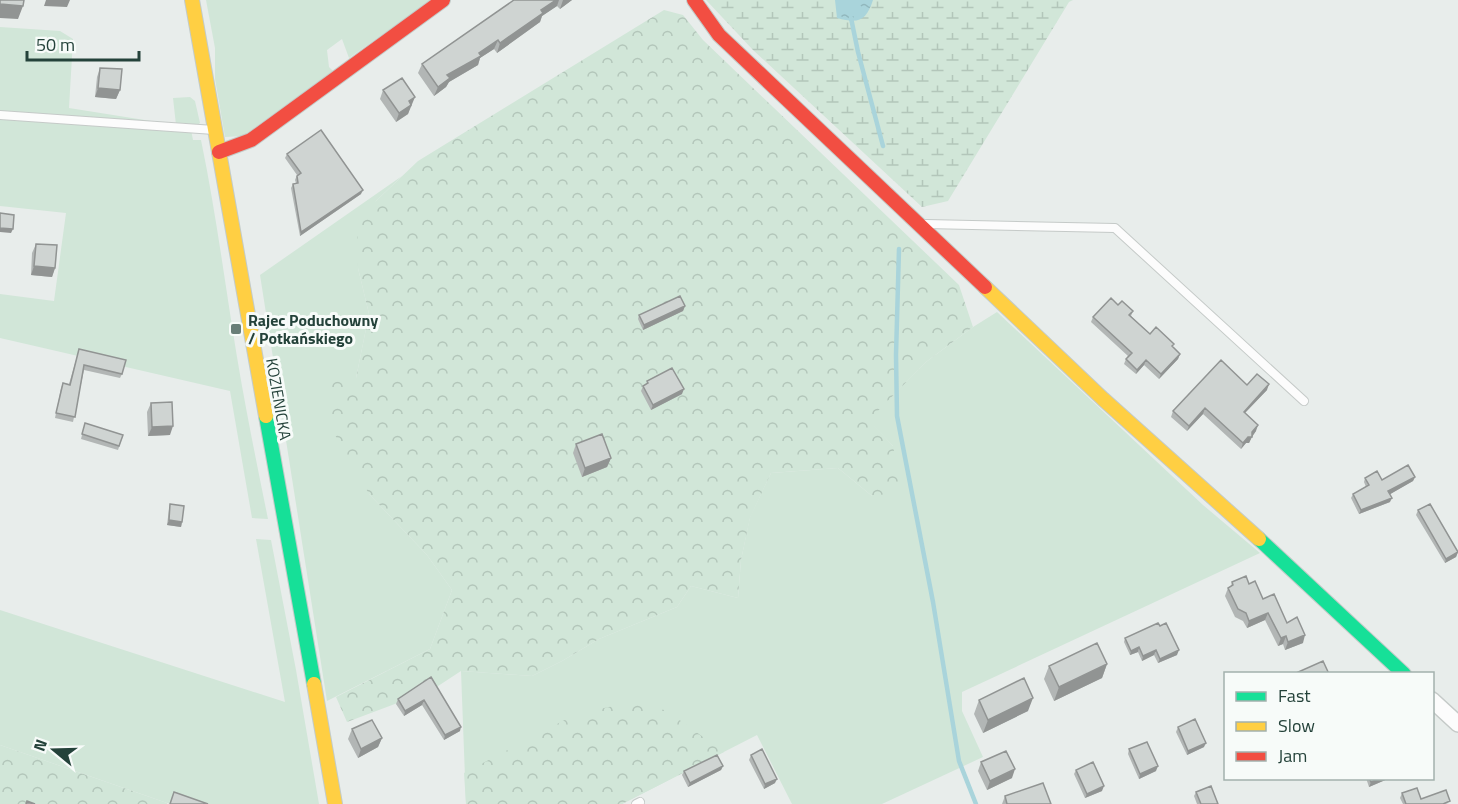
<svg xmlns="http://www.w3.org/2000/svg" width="1458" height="804" font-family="'Titillium Web',sans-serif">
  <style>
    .green { fill: #d1e6d8 }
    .forest { fill: url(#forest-crowns) }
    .wetland { fill: url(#wetland-marsh) }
    .water { fill: url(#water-ripples) }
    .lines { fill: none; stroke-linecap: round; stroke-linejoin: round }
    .stream { stroke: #a9d4db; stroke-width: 4.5 }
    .lane-casing { stroke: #c5cac8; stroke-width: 10 }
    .street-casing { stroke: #c5cac8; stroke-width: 18 }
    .fast-casing { stroke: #c3cbc8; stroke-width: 16 }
    .slow-casing { stroke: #c3cbc8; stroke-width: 16 }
    .jam-casing { stroke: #c3cbc8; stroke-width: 16 }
    .lane { stroke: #fcfcfc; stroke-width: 8 }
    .street { stroke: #fcfcfc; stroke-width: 15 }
    .fast { stroke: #16e098; stroke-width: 14 }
    .slow { stroke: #ffcf43; stroke-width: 14 }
    .jam { stroke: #f24e42; stroke-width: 14 }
    .wall { fill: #b2b6b5 }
    .shaded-wall { fill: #919493 }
    .building { fill: #cfd4d2; stroke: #919493; stroke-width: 1.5 }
    .poi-dot { fill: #697e78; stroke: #f7fbf9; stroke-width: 2 }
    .labels { text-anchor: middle; stroke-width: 6; stroke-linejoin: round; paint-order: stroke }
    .poi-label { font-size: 16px; font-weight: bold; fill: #24423a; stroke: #f7fbf9; text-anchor: start }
    .street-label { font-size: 16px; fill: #24423a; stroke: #f7fbf9 }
  </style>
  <defs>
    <pattern id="forest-crowns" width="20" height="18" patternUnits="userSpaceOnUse" patternTransform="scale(1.5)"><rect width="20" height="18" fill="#d1e6d8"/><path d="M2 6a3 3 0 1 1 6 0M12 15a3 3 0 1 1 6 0" fill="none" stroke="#b3c6ba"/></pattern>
    <pattern id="wetland-marsh" width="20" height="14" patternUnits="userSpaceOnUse" patternTransform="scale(1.5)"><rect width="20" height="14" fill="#d1e6d8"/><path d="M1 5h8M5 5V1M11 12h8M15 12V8" fill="none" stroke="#b3c6ba"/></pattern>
    <pattern id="water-ripples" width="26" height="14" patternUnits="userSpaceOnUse" patternTransform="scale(1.5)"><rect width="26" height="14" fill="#a9d4db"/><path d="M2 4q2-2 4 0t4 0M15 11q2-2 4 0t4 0" fill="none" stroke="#91b7bd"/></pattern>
  </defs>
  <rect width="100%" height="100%" fill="#e8edeb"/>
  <path class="green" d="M206 0H431L349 58 342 39 327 50 329 67 333 71 243 136 225 137 215 79V48Z
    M0 27 60 31 73 39 69 108 176 125 173 98 190 97 195 101 200 123 191 130 193 140H201C216 212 225 285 237 357 246 411 257 465 268 519L252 518 230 391 0 338V294L54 301 66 213 0 206Z
    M402 176 376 201 358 268 369 314 356 378 369 494 427 555 452 590 430 649 327 701 260 275Z
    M997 312 1203 505 1260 553 962 692V711L983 757 882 804H792L757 735 622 804H466L461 671 532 676 562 661 599 639 677 607 691 586 738 598 741 560 750 517 771 473 838 468 872 496 893 446 868 420 926 362 973 327Z
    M256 539 271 540 296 670 319 804H170L0 745V610L285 702Z"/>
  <path class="forest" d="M664 10 683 15 703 40 959 285 973 327 926 362 869 420 893 446 902 492 872 496 838 468 771 473 750 518 741 560 738 598 691 586 677 607 599 639 562 661 532 676 461 671 432 690 347 722 336 697 430 649 452 590 427 555 369 494 331 428 329 383 356 378 369 314 358 268 357 225 376 201 418 161Z
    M637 701 667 711 724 752 622 804H466L464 773 576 714Z
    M0 745 167 803V804H0Z"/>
  <path class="wetland" d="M706 0H1073L1069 2 948 201 922 207 753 50Z"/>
  <path class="water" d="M835 0H873C866 21 859 24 837 18Z"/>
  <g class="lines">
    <path class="stream" d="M851 18 858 52 883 146
      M899 249 896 355 897 416 933 602 959 761 976 804"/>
    <g class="lane-casing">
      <path id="lane" d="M0 115 214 130
        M926 224 1115 228 1304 401
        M636 804 640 802"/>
    </g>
    <g class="street-casing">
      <path id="street" d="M1432 700 1458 724"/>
    </g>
    <g class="fast-casing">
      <path id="fast" d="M266 416 314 684
        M1259 539 1404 674"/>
    </g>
    <g class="slow-casing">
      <path id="slow" d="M192 0 266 416
        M985 287 1103 399 1259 539
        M314 684 335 804"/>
    </g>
    <g class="jam-casing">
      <path id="jam" d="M694 0 719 35 985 287
        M219 152 251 140 443 0"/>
    </g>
    <use href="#lane" class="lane"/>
    <use href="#street" class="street"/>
    <use href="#fast" class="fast"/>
    <use href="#slow" class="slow"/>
    <use href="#jam" class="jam"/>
  </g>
  <path class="wall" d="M514 0H572L560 9 557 6 542 16 540 22 497 53 494 49 480 58 478 65 449 82 446 87 434 96 418 73 422 64Z
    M100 68 120 90 116 99 95 97 97 77Z
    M383 90 412 106 410 107 408 114 396 122 380 99Z
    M287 154 361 194 300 236 291 188 293 184 296 183 295 180 297 175 285 158Z
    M36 244 55 268 52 277 31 275 32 253Z
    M1118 305 1133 311 1131 316 1150 334 1173 348 1180 354 1178 359 1159 379 1144 365 1136 374 1124 364 1126 359 1128 356 1091 322 1093 317Z
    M685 306 683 311 643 330 638 319 639 315Z
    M78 353 122 374 120 378 84 370 73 422 55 418 61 388 63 383 69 384Z
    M647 381 682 394 651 410 641 391 643 386 646 385Z
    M1247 385 1267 390 1245 413 1256 431 1252 436 1249 443H1246L1241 449 1203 414 1187 431 1171 417 1173 411Z
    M151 403 170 435 148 436 147 412Z
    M85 423 123 435 118 450 81 439Z
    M576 444 611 458 607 467 582 477 573 453Z
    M1415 477 1413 481 1390 494V502L1359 514 1351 498 1353 494 1366 487 1364 482 1365 478 1382 480Z
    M170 504 182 522 181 527 167 525 169 509Z
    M1418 510 1458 552 1456 557 1445 563 1416 515Z
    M1232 582 1249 584 1287 623 1303 643 1285 650 1283 644 1278 646 1265 620 1247 628 1243 621 1235 617 1225 596 1228 588 1231 586Z
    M1125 638 1177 655 1158 663 1154 655 1142 661 1138 652 1130 655 1124 642Z
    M1107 664 1102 678 1054 701 1044 679 1049 666Z
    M431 677 460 731 444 740 422 705 404 716 396 704 398 699Z
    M979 700 1028 711 983 733 974 714Z
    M1178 727 1204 747 1187 755 1176 732Z
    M352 729 382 738 378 747 358 758 348 739Z
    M1129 749 1156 771 1139 779 1128 754Z
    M751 755 775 783 764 789 749 760Z
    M981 762 1012 778 987 790 978 771Z
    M723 766 721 770 688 787 682 775 684 771Z
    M1076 770 1102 791 1085 798 1074 774Z
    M1366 778H1390L1369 787Z
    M1196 792 1218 804H1197L1194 796Z
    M1402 793 1421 799 1449 804H1403L1400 798Z
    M1005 796 1007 804H1002Z"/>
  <path class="shaded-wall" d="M46 0H70L67 7 44 6Z
    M556 0H559L557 6 542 16 540 22 497 53 500 43 541 10Z
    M563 0H572L560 9Z
    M0 4 23 6 18 19 0 18Z
    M498 40 494 49 480 58 478 65 449 82 446 87 434 96 438 87 447 75Z
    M98 88 120 90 116 99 95 97Z
    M415 97 408 114 396 122 399 113 409 101Z
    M363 190 361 194 300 236 301 232Z
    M0 228 13 229 11 233 0 232Z
    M34 266 55 268 52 277 31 275Z
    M685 306 683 311 643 330 644 325Z
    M1180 354 1178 359 1159 379 1161 374Z
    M1146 360 1144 365 1136 374 1137 370Z
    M1269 384 1267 390 1241 417 1244 412Z
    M684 389 682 394 651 410 653 405Z
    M1205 408 1203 414 1187 431 1189 426Z
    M1258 425 1256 431 1252 437 1249 443H1246L1241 449 1243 443Z
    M173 426 170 435 148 436 152 427Z
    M611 458 607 467 582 477 585 468Z
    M1415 477 1413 481 1387 496 1388 491Z
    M1392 498 1390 502 1359 514 1361 510Z
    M169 520 182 522 181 527 167 525Z
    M1458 552 1456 557 1445 563 1446 559Z
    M1268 613 1265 620 1247 628 1249 621Z
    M1305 635 1303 643 1285 650 1288 642Z
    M1286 636 1283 644 1278 646 1281 638Z
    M1139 647 1138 652 1130 655 1131 651Z
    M1156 650 1154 655 1142 661 1143 656Z
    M1179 650 1177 655 1158 663 1160 659Z
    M1107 664 1102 678 1054 701 1059 687Z
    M1033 698 1028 711 983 733 988 720Z
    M424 700 422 705 404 716 405 711Z
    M461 727 460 731 444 740 445 735Z
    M382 738 378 747 358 758 361 749Z
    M1206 743 1204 747 1187 755 1188 751Z
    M723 766 721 770 688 787 690 783Z
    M1158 766 1156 771 1139 779 1140 774Z
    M1015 769 1012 778 987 790 990 781Z
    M1381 778H1390L1369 787 1371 782Z
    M777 779 775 783 764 789 765 784Z
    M1104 786 1102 791 1085 798 1087 794Z"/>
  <path class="building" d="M0 0H24L23 6 0 4Z
    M514 0H556L541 10 543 13 500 43 498 40 479 53 481 56 447 75 450 78 438 87 422 64Z
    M100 68 122 69 120 90 98 88Z
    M402 78 415 97 409 101 411 105 399 113 383 90Z
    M321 130 363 190 301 232 293 184 298 183 297 176 301 173 287 154Z
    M0 213 14 215 13 229 0 228Z
    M36 244 57 245 55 268 34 266Z
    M680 296 685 306 644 325 639 315Z
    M1111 298 1118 305 1122 301 1133 311 1129 315 1150 334 1156 327 1174 344 1172 346 1180 354 1161 374 1146 360 1137 370 1126 359 1132 353 1093 317Z
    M79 349 126 360 122 374 84 365 75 417 56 413 63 383 70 385Z
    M1221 360 1247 385 1257 374 1269 384 1244 412 1258 425 1252 432V437H1248L1243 443 1205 408 1189 426 1173 411Z
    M672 368 684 389 653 405 643 386 648 383 647 381Z
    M172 402 173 426 152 427 151 403Z
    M85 423 123 435 119 446 82 434Z
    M602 434 611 458 585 468 576 444Z
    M1408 465 1415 477 1388 491 1392 498 1361 510 1353 494 1369 485 1365 478 1377 471 1382 480Z
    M170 504 184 506 182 522 169 520Z
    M1430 504 1458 552 1446 559 1418 510Z
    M1246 576 1249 584 1255 581 1263 599 1274 594 1287 623 1297 617 1305 635 1288 642 1286 636 1281 638 1268 613 1249 621 1246 613 1238 609 1228 588 1233 585 1232 582Z
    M1158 623 1160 626 1166 623 1179 650 1160 659 1156 650 1143 656 1139 647 1131 651 1125 638Z
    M1097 643 1107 664 1059 687 1049 666Z
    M1323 661 1329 674H1296V673Z
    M431 677 461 727 445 735 424 700 405 711 398 699Z
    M1024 678 1033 698 988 720 979 700Z
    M1195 719 1206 743 1188 751 1178 727Z
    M372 720 382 738 361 749 352 729Z
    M1147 742 1158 766 1140 774 1129 749Z
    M762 749 777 779 765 784 751 755Z
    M1006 751 1015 769 990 781 981 762Z
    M717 755 723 766 690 783 684 771Z
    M1093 762 1104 786 1087 794 1076 770Z
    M1369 778H1381L1371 782Z
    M1043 783 1051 804H1007L1005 796Z
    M1211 786 1218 804H1201L1196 792Z
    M1417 788 1421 799 1446 790 1450 801 1443 804H1406L1402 793Z
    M174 792 208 804H170Z
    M27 801 35 804H26Z"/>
  <rect class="poi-dot" x="230" y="323" width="12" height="12" rx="3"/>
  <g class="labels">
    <g class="poi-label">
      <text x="248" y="326">Rajec Poduchowny<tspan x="248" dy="18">/ Potkańskiego</tspan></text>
    </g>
    <g class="street-label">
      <text transform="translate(279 399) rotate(80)" y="6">KOZIENICKA</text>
    </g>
  </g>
  <rect x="1224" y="672" width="210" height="108" fill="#f7fbf9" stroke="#a3b1ad" stroke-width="1.5"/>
  <rect x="1236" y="692" width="30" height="9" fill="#16e098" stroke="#a3b1ad" stroke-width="1.5"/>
  <text x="1278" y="702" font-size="18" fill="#24423a">Fast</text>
  <rect x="1236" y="722" width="30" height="9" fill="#ffcf43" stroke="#a3b1ad" stroke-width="1.5"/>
  <text x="1278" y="732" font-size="18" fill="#24423a">Slow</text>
  <rect x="1236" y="752" width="30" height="9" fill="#f24e42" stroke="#a3b1ad" stroke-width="1.5"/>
  <text x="1278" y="762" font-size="18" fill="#24423a">Jam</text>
  <g transform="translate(54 750) rotate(289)" stroke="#f7fbf9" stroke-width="4.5" paint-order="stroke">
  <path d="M0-4.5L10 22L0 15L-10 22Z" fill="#24423a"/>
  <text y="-9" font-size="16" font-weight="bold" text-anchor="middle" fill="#24423a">N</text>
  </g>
  <path d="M27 51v9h112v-9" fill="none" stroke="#24423a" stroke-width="3"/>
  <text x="36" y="51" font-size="18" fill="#24423a" stroke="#f7fbf9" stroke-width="4.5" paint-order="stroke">50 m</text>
</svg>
